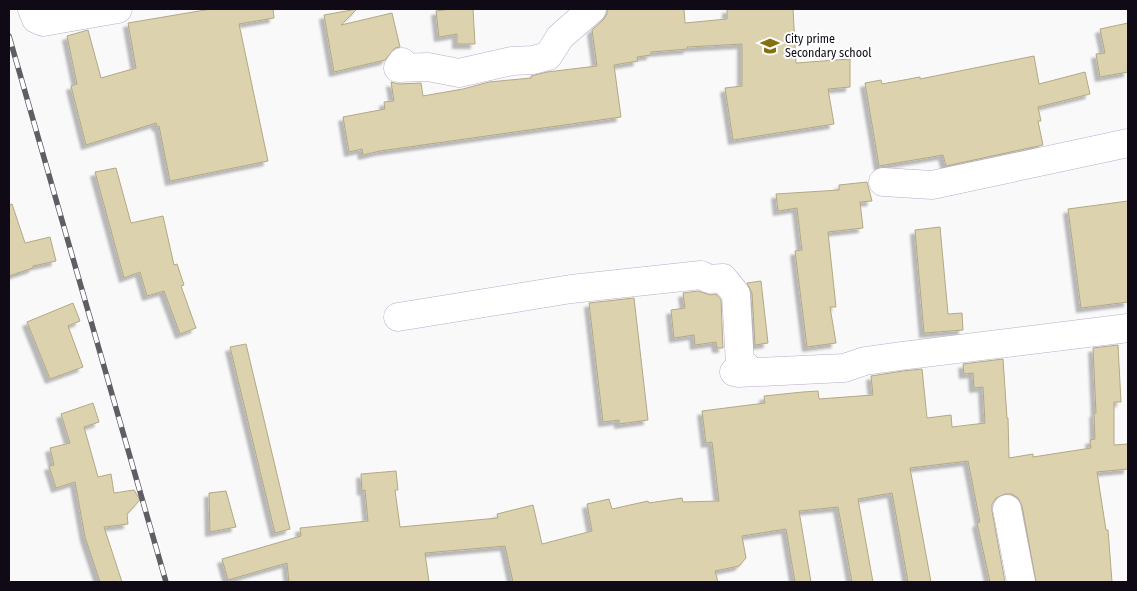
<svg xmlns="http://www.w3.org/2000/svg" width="1137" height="591" font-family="'Fira Sans Condensed',sans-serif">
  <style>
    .building { fill: #dcd2ad; stroke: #b2a885; filter: url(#shadow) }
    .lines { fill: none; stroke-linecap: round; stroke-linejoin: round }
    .minor-casing { stroke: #b8acce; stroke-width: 29 }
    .minor { stroke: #fff; stroke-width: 28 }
    .rail-casing { stroke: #605d65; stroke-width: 5.5 }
    .rail { stroke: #fff; stroke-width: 4; stroke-dasharray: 11; stroke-linecap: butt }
    .labels { text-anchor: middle; stroke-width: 4; stroke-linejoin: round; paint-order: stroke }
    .poi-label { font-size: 12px; fill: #0f0a16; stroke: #fff; text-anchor: start }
  </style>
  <defs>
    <filter id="shadow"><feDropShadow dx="-4.5" dy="4.5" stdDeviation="1" flood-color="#0004"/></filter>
  </defs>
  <rect width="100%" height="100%" fill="#f9f9f9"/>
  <path class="building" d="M211 9H273L274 18 239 24 268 161 170 181 159 126 157 127 156 123 86 145 71 86 77 84 67 36 88 30 101 78 136 68 128 23Z
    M357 9 341 25 392 13 400 47 395 48 385 60 334 72 324 15Z
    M451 9H473L475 44H457V34L439 37 436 11Z
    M607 9H684L685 23 727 19V9H793L796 63 850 59V87L828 89 834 124 733 140 725 88 742 86V44L687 47 688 49 651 52V55L637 57 638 61 614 65 621 117 380 151 363 155 362 149 349 152 343 117 385 109 384 102 394 101 391 82 399 84 421 83 423 96 463 89 489 82 531 78V76L547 72 597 66 592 30 603 20 607 14Z
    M1128 23V72L1100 77 1096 54 1105 53 1100 29Z
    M1034 56 1039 84 1085 72 1090 94 1038 107 1041 121H1038L1043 145 946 166 943 155 879 166 865 83 881 80 882 84 920 77V79Z
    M116 168 131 223 163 216 174 265 177 264 184 285 181 286 196 328 180 334 164 291 147 296 140 272 124 278 95 172Z
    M867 182 872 201 860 202 863 228 828 232 836 307H830L836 343 807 347 795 251 802 250 797 208 778 211 776 194 839 190V185Z
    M1128 201V302L1081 308 1068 209Z
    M12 204 25 243 50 237 56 261 33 266V268L9 276V205Z
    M940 227 948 314 962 313 963 330 924 333 915 230Z
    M761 281 768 343 755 345 752 293 747 283Z
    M698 291 710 295 716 294 721 300 723 348H717L716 342 695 345 694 335 674 338 671 310 685 308 683 293Z
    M634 298 648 420 619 424V420L603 422 589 303Z
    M73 303 80 321 68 326 83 367 50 379 27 322Z
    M246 344 290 529 275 533 230 347Z
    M1118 345 1121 402H1114V445L1128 444V469L1097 472 1106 530H1108L1112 582H1036L1022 506 1018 498 1012 494H1005L996 498 992 504V511L1005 582H990L977 523 980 522 968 461 910 468 931 582H908L892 493 858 499 873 582H852L838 507 799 511 811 582H795L786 529 742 536 746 558 739 566 715 571 718 582H513L505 546 425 553 429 582H289L287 563 228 580 222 559 301 536 300 528 368 521 365 490 362 491 361 474 396 471 398 490H395L400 527 498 518 497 514 533 505 542 544 592 531 587 504 609 499 612 509 648 501 649 503 682 498 683 502 719 501 712 442 706 443 702 411 765 403 764 396 803 392 818 391 819 399 873 395 871 376 903 371 922 369 927 418 951 415 952 427 985 423 983 387 974 388 973 373 964 374 963 364 1003 359 1007 418H1008L1009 458 1033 454V457L1091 448 1090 440 1095 439 1094 413H1096L1093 348Z
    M93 403 99 422 84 427 98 477 111 474 114 493 134 490 140 500 127 514 128 524 104 527 122 582H100L85 537 75 482 56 488 49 466 54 465 50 448 70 443 61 414Z
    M226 491 236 527 210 532 209 493Z"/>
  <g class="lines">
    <g class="minor-casing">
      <path id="minor" d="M32 9 36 19 43 22 118 9
        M402 62 398 68 428 67 459 73 512 61 533 60 548 56 560 37 592 9
        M883 182 932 185 1128 143
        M398 317 571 289 701 275 709 279 723 278 736 294 740 364 746 366 734 372 738 373 844 368 865 361 901 356 1128 328
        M1007 509 1021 582"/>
    </g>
    <use href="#minor" class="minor"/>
    <g class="rail-casing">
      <path id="rail" d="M9 36 166 582"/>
    </g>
    <use href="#rail" class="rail"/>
  </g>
  <defs>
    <g id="school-bare" transform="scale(1.5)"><path d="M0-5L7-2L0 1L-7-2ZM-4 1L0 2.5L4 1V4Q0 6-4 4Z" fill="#877011" stroke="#fff" stroke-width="2.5" paint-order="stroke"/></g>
  </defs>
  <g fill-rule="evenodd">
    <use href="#school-bare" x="770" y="46"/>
  </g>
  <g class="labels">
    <g class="poi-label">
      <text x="785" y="43">City prime<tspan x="785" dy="14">Secondary school</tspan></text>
    </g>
  </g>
  <rect width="1137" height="591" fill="none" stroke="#0f0a16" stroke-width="20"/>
</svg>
